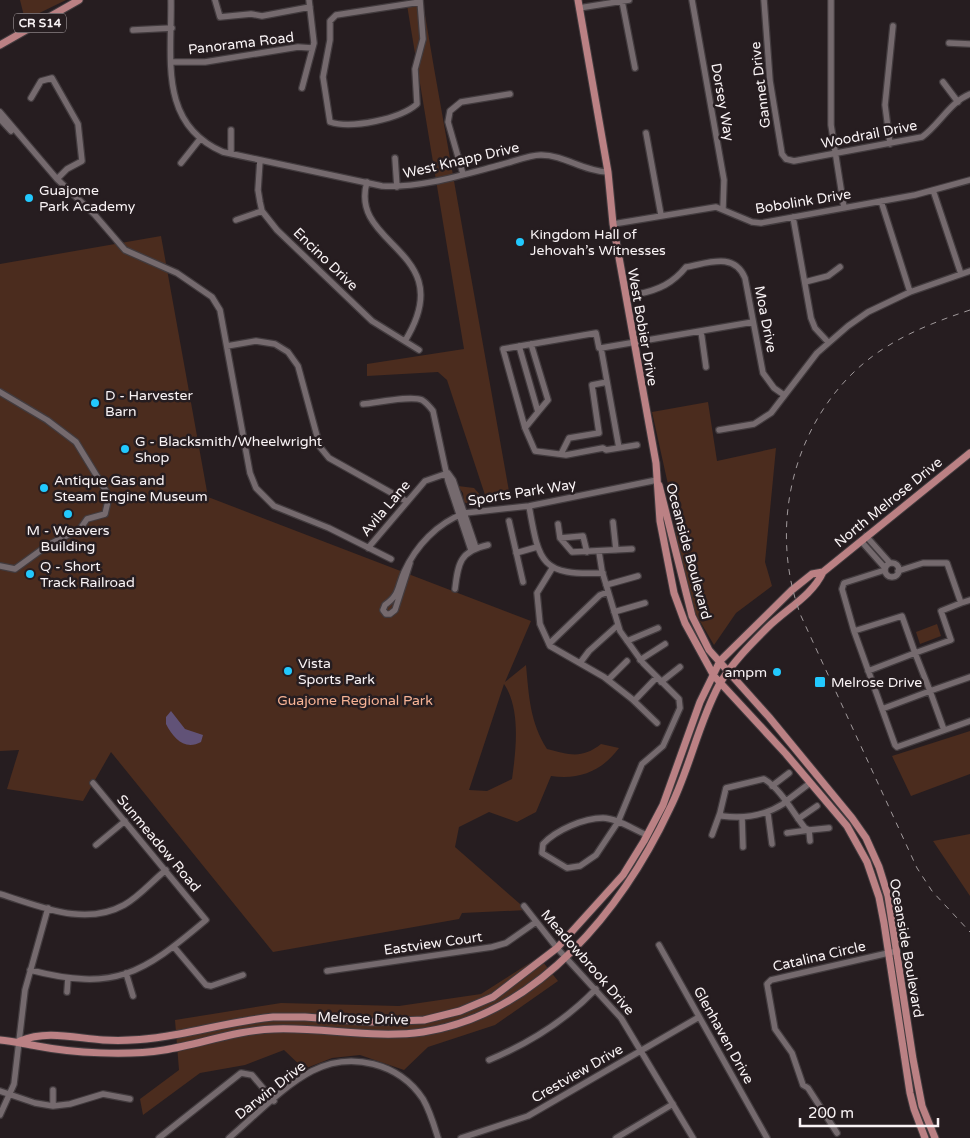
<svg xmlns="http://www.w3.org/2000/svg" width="970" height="1138" font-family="'Varela Round',sans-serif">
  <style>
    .green { fill: #4b2c1e; fill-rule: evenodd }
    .water { fill: #615277 }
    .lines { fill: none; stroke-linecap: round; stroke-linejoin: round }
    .minor-casing { stroke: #423b3e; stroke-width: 8 }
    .major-casing { stroke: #423b3e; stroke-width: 9 }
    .minor { stroke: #756a6e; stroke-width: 5.5 }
    .major { stroke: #bb8184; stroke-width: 7 }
    .rail { stroke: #a0999b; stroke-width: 1; stroke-dasharray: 6 6; stroke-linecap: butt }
    .poi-dot { fill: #22c9fe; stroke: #261d20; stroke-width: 2 }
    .labels { text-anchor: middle; stroke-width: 5; stroke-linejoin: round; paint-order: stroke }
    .shield { fill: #261d20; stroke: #bab3b5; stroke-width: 1 }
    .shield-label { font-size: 12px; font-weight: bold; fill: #f9f3f5 }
    .street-label { font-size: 14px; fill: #f9f3f5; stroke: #261d20 }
    .poi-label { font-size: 14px; fill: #f9f3f5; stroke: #261d20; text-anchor: start }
    .park-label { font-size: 14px; fill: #f7b395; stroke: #261d20 }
  </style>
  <rect width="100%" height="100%" fill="#261d20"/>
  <path class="green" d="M20 0H66L25 20Z
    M423 3 434 68 510 497 487 501 447 380 438 372 367 376V364L464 349 407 5Z
    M161 236 208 497 531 621 505 682 526 665C529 697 530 722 547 749 570 755 582 759 601 744L619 748C602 771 580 780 551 776L536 812 517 822 489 812 459 827 455 847 527 910 462 913 459 919 273 952 111 752 83 801 7 789 19 750 0 751V264ZM504 684C521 709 516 750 512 779L487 791 469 790Z
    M708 402 717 461 776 448 765 562 772 586 736 613 714 645 694 611 683 576 669 489 652 412Z
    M458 486 474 488 482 497 481 504 470 505 464 502 463 493Z
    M937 624 941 636 920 644 916 632Z
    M970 731V774L911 796 892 756Z
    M970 834V896L933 841Z
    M539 957 558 981 495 1025 428 1047 404 1070 360 1055 332 1058 304 1069 284 1050 245 1065 200 1073 143 1115 140 1099 179 1070 175 1020 281 1003 399 1006 481 994Z"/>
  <path class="water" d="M171 711 185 729 203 735 201 742C185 751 173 738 166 724V717Z"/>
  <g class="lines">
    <g class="minor-casing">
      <path id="minor" d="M171 0C172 58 158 124 223 152L382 186C421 188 462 175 500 165 513 162 528 155 541 155 565 155 582 171 608 172
        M215 0 220 17 251 14 262 16 310 7
        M420 0 423 39 415 69 417 104C400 119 352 129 330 122L323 77 330 40V21L336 15 420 2
        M692 0 724 180 723 208
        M764 0 770 81 782 154 786 159
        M831 0V125L844 208
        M622 1 635 68
        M579 8 629 0
        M133 30 172 28
        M949 43 970 44
        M172 62H205L298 47 312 48
        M943 82 958 102
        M302 88 314 43 309 0
        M31 98 41 81 52 78 78 124 82 161 67 169 57 179
        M0 112 57 179 94 214 125 250 177 273 212 297 220 310 250 473 256 488 274 506 329 528 391 559
        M0 119 11 131
        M231 130V153
        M646 133 661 215
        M890 144 885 105 893 26
        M395 158 397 187
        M786 159 794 161 922 137C939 125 950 102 970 94
        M260 160 258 190 260 202 262 211 277 230 372 321 419 350
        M181 163 200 139
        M463 174 448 122 450 111 461 102 510 94
        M367 182C348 247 461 250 405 341
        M933 190 961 274
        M881 201 910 292
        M793 217 811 318 815 328 828 342
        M236 220 262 211
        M613 224 716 207 752 222 761 223 915 195 970 180
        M805 282 828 276 840 267
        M638 294C659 290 673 283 686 267 709 263 734 252 745 278L763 373 774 388 784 395
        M701 331 706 367
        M531 344 548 400 538 412
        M227 346 256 341 275 344 288 352 298 366 320 447 329 458 406 501
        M519 346 538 412 525 428
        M601 348 753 322
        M0 392 47 420 76 442 106 491 108 501 105 514 87 519 80 529 48 545 15 569 0 566
        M363 404C376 403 411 395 422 400 427 403 430 407 433 411L448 481 471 550
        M719 430 754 424 771 413 817 353 848 326 868 312 910 292 970 271
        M619 448 601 348H599L596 333 503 349 525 428 535 451 566 455 603 448 606 450 637 445
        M561 454 569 438 599 433 592 385 607 382
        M448 473 453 480 476 548
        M529 506C539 562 540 576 603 573
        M509 521 523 582
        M613 522 616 550
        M558 524 560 538 572 552 632 549
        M866 536 890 563
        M560 538 583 536 587 552
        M861 541 885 568
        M368 548 425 481 448 473
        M599 552 602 571 620 631 643 663 679 699 680 708 663 746 642 764 618 822 596 855 580 866 567 868 542 853 543 844C556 830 584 818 603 818 617 818 634 830 647 835
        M516 553 537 547
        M410 563 395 610 390 614H386L383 610 385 605C400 594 397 588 404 572 416 546 437 523 465 513L529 506 657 480
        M885 570a7 7 0 1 1 14 0a7 7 0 1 1-14 0Z
        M553 567 537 593 540 624 550 646 604 677 632 699 657 723
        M885 570 844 583 842 589 854 631 895 745 897 747 970 721
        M898 571 923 563H947L961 603 970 600
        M606 585 638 576
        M455 589C458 563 460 551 488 545
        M961 603 941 611 951 640 915 653 930 691 970 677
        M614 612 645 603
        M854 631 902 616 915 653 868 671
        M627 641 658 628
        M549 644 600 595 608 592
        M640 660 665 644
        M580 663 589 651 618 625
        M608 680 627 661
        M661 682 680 667
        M634 701 657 677
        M882 709 930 691 944 730
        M810 783 785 802 783 804C764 816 744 819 722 816L720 813 726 788 764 779C781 789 793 813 805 828L809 830 829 828
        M772 786 789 773
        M768 814 772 844
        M742 817 743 847
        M798 819 817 806
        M787 833 809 830 810 841
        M712 835 720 813
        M96 845 125 821
        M0 894C40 906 84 927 124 905 139 897 152 881 166 870
        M524 906 557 948 621 1018 693 1138
        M659 945 767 1138
        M174 947 206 985 211 986 243 975
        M30 970C115 992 142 974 206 920L93 783
        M327 971 492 947 506 943 536 922
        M126 973 133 996
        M67 992 68 978
        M489 1060C530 1043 565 1021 596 989
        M0 1091 35 1103 53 1106 70 1104 103 1094 130 1099
        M53 1106V1090
        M0 1115 14 1084 25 990 48 908
        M837 1133 808 1088 803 1085 792 1053 775 1029 767 984 771 980 897 951
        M159 1138 241 1073 252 1075 274 1101
        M229 1138C254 1117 283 1086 312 1071 351 1051 399 1063 423 1099 430 1111 434 1125 438 1138
        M461 1138 528 1116 699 1017
        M616 1138 673 1104"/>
    </g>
    <g class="major-casing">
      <path id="major" d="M578 0 608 172 613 224 656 463 660 521 674 593 685 623 714 676 786 754 847 826 867 862 879 897 884 923 910 1093 914 1109 925 1138
        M0 45 79 0
        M659 485 692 616 709 650 769 717 852 818 866 838 879 867 888 896 913 1059 922 1106 935 1138
        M0 1040C13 1041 24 1044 37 1046 73 1053 127 1056 164 1050 201 1044 237 1030 274 1029 324 1027 373 1039 423 1032 539 1014 623 908 670 808 690 768 698 724 719 685 731 664 751 644 767 628 786 609 812 596 823 572
        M20 1041C46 1030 75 1038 103 1040 163 1044 214 1023 273 1017H305L371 1022 424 1020 460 1011 493 997 557 948 623 875 644 841 663 805 700 702 720 661 792 590 812 574 823 572 970 453"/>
    </g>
    <use href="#minor" class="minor"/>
    <use href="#major" class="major"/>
    <path class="rail" d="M970 310C937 321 906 333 877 353 795 411 766 524 801 616L917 868 932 891 970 932"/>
  </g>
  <g class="poi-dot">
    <circle cx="29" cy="198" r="5"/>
    <circle cx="520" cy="242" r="5"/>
    <circle cx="95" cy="403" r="5"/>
    <circle cx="125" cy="449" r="5"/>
    <circle cx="44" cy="488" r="5"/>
    <circle cx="68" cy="514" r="5"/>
    <circle cx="30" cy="574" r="5"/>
    <circle cx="288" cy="671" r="5"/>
    <circle cx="777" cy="672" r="5"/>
    <rect x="814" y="676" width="12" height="12" rx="2.5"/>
  </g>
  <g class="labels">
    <rect class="shield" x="14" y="13.5" width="52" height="19" rx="4"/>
    <g class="shield-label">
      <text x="40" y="27">CR S14</text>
    </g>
    <g class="street-label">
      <text transform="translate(241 43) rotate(-7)" y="5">Panorama Road</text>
      <text transform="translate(760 85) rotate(-97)" y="5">Gannet Drive</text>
      <text transform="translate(723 102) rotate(80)" y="5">Dorsey Way</text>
      <text transform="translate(869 134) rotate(-11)" y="5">Woodrail Drive</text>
      <text transform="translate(461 160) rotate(-13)" y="5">West Knapp Drive</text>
      <text transform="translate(803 201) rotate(-9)" y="5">Bobolink Drive</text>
      <text transform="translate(326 259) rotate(44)" y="5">Encino Drive</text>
      <text transform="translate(766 319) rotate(79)" y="5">Moa Drive</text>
      <text transform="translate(643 327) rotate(80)" y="5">West Bobier Drive</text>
      <text transform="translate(522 492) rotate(-9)" y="5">Sports Park Way</text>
      <text transform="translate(888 502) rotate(-39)" y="5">North Melrose Drive</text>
      <text transform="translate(385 508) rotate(-50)" y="5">Avila Lane</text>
      <text transform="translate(689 551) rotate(75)" y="5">Oceanside Boulevard</text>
      <text transform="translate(159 843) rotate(50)" y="5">Sunmeadow Road</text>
      <text transform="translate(433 943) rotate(-8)" y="5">Eastview Court</text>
      <text transform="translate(907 948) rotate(80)" y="5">Oceanside Boulevard</text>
      <text transform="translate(819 956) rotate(-13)" y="5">Catalina Circle</text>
      <text transform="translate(588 962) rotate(49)" y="5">Meadowbrook Drive</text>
      <text transform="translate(363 1018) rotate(2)" y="5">Melrose Drive</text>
      <text transform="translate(724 1035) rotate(61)" y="5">Glenhaven Drive</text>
      <text transform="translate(577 1073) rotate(-30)" y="5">Crestview Drive</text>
      <text transform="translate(270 1090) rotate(-38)" y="5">Darwin Drive</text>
    </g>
    <g class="poi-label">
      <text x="39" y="195">Guajome<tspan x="39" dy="16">Park Academy</tspan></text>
      <text x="530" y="239">Kingdom Hall of<tspan x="530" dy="16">Jehovah’s Witnesses</tspan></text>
      <text x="105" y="400">D - Harvester<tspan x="105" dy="16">Barn</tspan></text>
      <text x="135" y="446">G - Blacksmith/Wheelwright<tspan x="135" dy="16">Shop</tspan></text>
      <text x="54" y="485">Antique Gas and<tspan x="54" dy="16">Steam Engine Museum</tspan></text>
      <text x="68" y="535" text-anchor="middle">M - Weavers<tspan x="68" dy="16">Building</tspan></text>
      <text x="40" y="571">Q - Short<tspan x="40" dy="16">Track Railroad</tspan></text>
      <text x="298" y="668">Vista<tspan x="298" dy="16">Sports Park</tspan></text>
      <text x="767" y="677" text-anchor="end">ampm</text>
      <text x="831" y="687">Melrose Drive</text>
    </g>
    <g class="park-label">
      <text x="355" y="705">Guajome Regional Park</text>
    </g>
  </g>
  <path d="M800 1118v8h138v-8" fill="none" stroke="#f9f3f5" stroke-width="2.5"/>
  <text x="808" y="1118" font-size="15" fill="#f9f3f5" stroke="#261d20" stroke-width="4" paint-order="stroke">200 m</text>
</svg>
